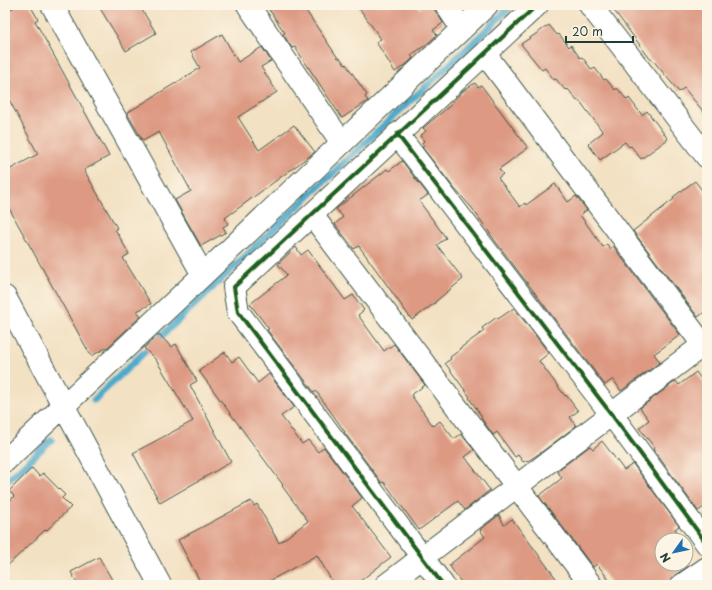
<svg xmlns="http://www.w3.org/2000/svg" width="712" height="590" font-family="'Playpen Sans',sans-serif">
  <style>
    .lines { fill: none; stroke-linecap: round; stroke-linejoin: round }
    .stream { stroke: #4daacc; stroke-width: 7 }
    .building { fill: #dd9982 }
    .minor-casing { stroke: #3f5649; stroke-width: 24 }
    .minor { stroke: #fff; stroke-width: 22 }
    .cycleway-casing { stroke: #fcf5e5; stroke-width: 6 }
    .cycleway { stroke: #1b5e20; stroke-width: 4 }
  </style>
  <rect width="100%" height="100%" fill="#fcf5e5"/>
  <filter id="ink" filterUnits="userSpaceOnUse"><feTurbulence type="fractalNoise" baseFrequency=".025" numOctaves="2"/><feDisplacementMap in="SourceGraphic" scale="8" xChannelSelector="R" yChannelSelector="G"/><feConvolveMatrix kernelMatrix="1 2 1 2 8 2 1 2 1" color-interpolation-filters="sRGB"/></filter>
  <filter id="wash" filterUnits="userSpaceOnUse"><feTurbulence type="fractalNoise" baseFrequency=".012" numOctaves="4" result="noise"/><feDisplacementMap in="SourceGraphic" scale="16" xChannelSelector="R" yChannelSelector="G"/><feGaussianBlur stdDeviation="0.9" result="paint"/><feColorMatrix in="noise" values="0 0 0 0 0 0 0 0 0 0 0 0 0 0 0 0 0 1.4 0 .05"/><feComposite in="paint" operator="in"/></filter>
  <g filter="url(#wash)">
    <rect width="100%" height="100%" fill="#f3e1c3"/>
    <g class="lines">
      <path class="stream" d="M94 400 354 153 474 42 512 5
        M5 483 51 440"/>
    </g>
    <g id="blocks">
      <path class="building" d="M18 5H30L38 19 35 21 109 156 84 170 117 228 115 229 129 254 123 258 151 304 137 311 141 316 108 347 91 356 5 201V172L38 154 5 92V12Z
        M98 5H139L156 33 126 51Z
        M266 5H302L338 58H340L345 65 346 64 367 95 365 97 368 101 342 118 295 47 292 48 283 34 285 33Z
        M357 5H417L420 9 426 5H432L443 23 433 30 437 35 426 45 411 55 413 58 408 63 395 72 376 42 381 39Z
        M610 5H707V116L684 88 679 92 652 59 651 60Z
        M549 25 557 35 559 34 569 47 571 45 580 58 582 57 592 70 595 68 604 80 606 79 615 90 617 88 627 100 629 98 642 115 647 111 668 139 641 159 631 146 629 147 625 142 600 160 588 144 603 132 579 100 577 101 568 89 565 90 556 79 554 80 545 68 542 70 521 44Z
        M222 34 238 62 262 47 271 61 261 67 277 92 238 117 259 150 294 125 315 152 225 218 228 224 223 227 226 232 201 246 175 200 191 191 159 132 143 141 127 113 200 68 191 52Z
        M475 83 478 87 481 85 528 148 499 169 503 174 498 178 520 207 525 203 526 205 555 184 568 202 576 196 587 210 580 215 603 247 607 244 610 249 613 246 680 335 654 354 660 362 621 391 613 379 605 385 496 242 472 208 454 188 422 147 424 146 422 143 424 141 420 136 426 131 423 128 453 103 452 102 463 91Z
        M402 161 428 195 419 201 446 238 437 245 463 279 435 302V303L412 320 359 246 354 249 335 224 343 217 336 209 387 169 389 171Z
        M695 181 707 197V310L698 317 633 231 674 199 673 197Z
        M296 247 301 255 308 250 345 300 353 295 364 310 358 315 384 351 394 344 425 385 411 395 433 426 440 421 454 439 461 434 474 450 465 457 490 490 465 510 458 501 419 530 384 482 382 483 344 432H345L316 391 314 392 267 330 269 329 250 304 287 275 278 264Z
        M514 308 549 353 539 361 565 396 566 395 578 411 570 417 576 426 543 451 528 461 527 460 523 462 518 455 515 457 497 432 493 435 481 418 482 417 469 398 470 397 445 363 451 359 450 357 460 350 459 349 484 331 482 328 497 317 498 319Z
        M159 334 171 347 176 344 197 381 190 385 231 462 160 503 133 453 193 421 156 360 144 348Z
        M225 352 232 362 239 357 258 383 269 374 294 407 281 416 302 444 308 440 318 452 324 447 362 498 352 506 391 557 355 585H334L317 555 262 585H202L178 540 251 501 254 506 257 504 279 543 308 521 282 486 283 485 199 371Z
        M696 372 707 387V505L698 511 653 449 655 448 639 428 649 420 640 408 676 381 679 385Z
        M602 441 624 470 633 464 679 526 675 529 683 540H662V564H685L687 567 675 575 671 579 670 585H613L597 564 593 567 539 496 562 478 557 471 590 446 593 449Z
        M32 468 39 476 43 473 65 495 62 498 71 507 46 531 45 530 5 568V507L14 496 9 491Z
        M499 515 504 525 512 519 561 585H463L449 565 485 537 480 530Z
        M99 557 115 585H78L71 572Z"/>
    </g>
  </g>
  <g filter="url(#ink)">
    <use href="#blocks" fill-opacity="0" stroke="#3f5649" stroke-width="1"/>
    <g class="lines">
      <g class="minor-casing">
        <path id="minor" d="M52 5 203 275
          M248 5 342 143
          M446 5 462 29
          M590 5 707 157
          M485 54 707 350
          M397 134 612 415 707 544
          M312 215 591 585
          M5 297 160 585
          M5 461 203 275 487 5
          M386 585 707 342
          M443 585 238 312 234 287 537 5
          M682 585 707 568"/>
      </g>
      <use href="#minor" class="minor"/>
      <g class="cycleway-casing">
        <path id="cycleway" d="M397 134 612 415 707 544
          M443 585 238 312 234 287 537 5"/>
      </g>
      <use href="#cycleway" class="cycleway"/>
    </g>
  </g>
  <rect width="712" height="590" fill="none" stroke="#fcf5e5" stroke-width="20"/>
  <g transform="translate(674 552) rotate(237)"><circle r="19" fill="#fcf5e5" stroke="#a4ab9e"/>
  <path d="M0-3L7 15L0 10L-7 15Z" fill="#1f6fb2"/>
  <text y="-6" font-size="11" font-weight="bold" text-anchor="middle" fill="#1f3d34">N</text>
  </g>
  <path d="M566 36v6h67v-6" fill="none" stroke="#1f3d34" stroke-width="2"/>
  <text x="572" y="36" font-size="12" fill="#1f3d34" stroke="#fcf5e5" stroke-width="3" paint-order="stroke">20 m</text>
</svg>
